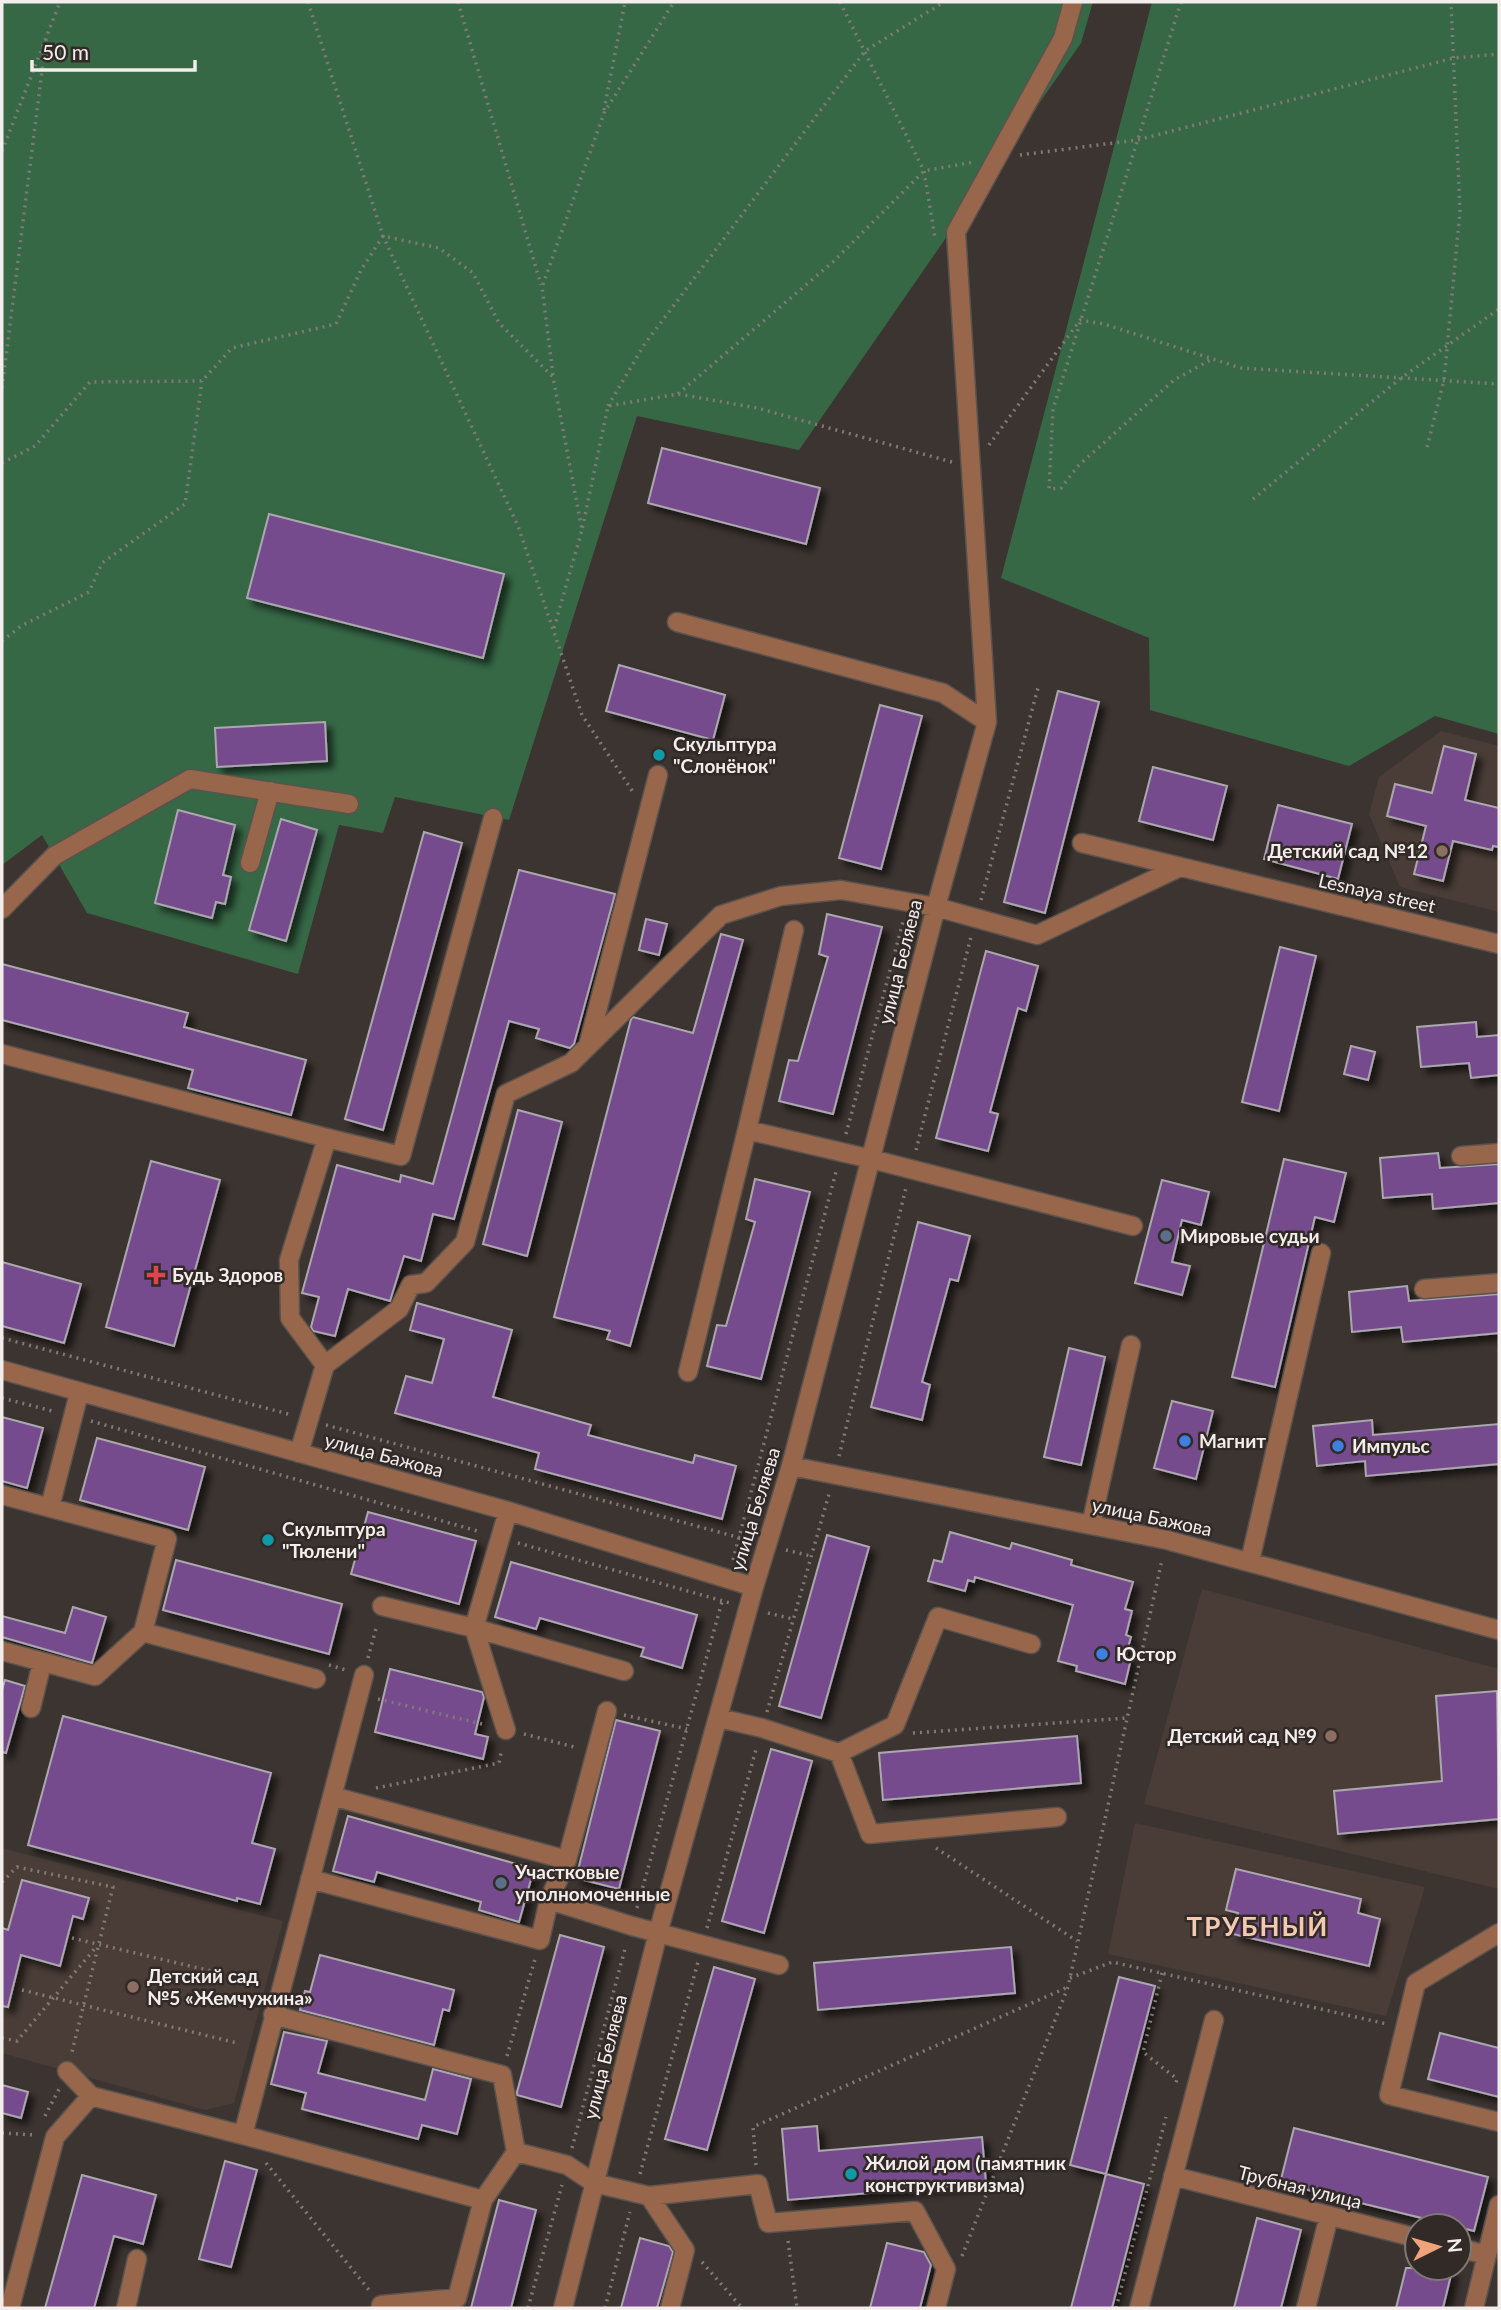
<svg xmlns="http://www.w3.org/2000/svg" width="1501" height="2310" font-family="Lato,sans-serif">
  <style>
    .built { fill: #4a3d37 }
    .green { fill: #366846 }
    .building { fill: #754c8d; stroke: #aca7af; stroke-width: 2; filter: url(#shadow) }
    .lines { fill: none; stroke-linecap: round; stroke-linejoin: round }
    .minor-casing { stroke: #59524e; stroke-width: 21 }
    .path { stroke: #807a76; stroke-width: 3.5; stroke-dasharray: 2 5; stroke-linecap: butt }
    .minor { stroke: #98664a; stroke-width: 18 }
    .culture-dot { fill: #0f9aa8; stroke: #312a26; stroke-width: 2.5 }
    .education-dot { fill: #8d6e63; stroke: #312a26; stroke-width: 2.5 }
    .service-dot { fill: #5c6f8a; stroke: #312a26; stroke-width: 2.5 }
    .health-dot { fill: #e0444e; stroke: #312a26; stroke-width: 2.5 }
    .shop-dot { fill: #3f7fe0; stroke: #312a26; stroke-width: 2.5 }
    .labels { text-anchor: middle; stroke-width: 5; stroke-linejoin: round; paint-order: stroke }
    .poi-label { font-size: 19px; font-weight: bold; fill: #f3eeec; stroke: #312a26; text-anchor: start }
    .street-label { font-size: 19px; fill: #f3eeec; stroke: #312a26 }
    .district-label { font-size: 26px; font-weight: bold; letter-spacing: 2px; fill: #f5c8b2; stroke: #312a26 }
  </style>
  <defs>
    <filter id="shadow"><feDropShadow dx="6" dy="6" stdDeviation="3.5" flood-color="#0009"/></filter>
  </defs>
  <rect width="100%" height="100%" fill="#3c3430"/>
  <path class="built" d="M1441 731 1499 746V912L1400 887 1369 814 1379 777Z
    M1202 1589 1499 1669V1889L1144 1804Z
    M1135 1823 1425 1887 1386 2016 1108 1954Z
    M2 1848 283 1921 234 2103 205 2110 2 2053Z"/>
  <path class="green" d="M2 2H1093L1081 43 799 450 637 416 509 820 395 797 383 833 339 825 298 974 87 913 42 835 2 865Z
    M1152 2H1499V734L1435 716 1349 766 1150 710 1149 638 1001 578Z"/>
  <path class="building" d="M662 448 820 488 806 544 648 503Z
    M269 514 504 574 483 658 247 598Z
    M619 665 725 695 713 740 606 711Z
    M1058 691 1099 702 1045 913 1004 902Z
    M880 705 922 716 881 869 839 858Z
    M325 722 327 761 217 767 215 728Z
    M1444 746 1476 754 1465 800 1499 808V847L1493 846 1492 850 1453 841 1443 881 1414 874 1426 826 1387 816 1395 784 1432 793Z
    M1153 767 1227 786 1213 840 1139 821Z
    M1278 805 1352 824 1338 879 1264 859Z
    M178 810 235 825 223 875 231 877 225 904 216 902 212 918 155 903Z
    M281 819 317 830 286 941 249 930Z
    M424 832 462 843 383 1130 345 1119Z
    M519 870 615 894 574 1044 570 1048 536 1038 539 1029 509 1021 454 1219 433 1214 421 1261 404 1256 390 1301 348 1289 335 1336 313 1331 311 1327 319 1297 302 1293 337 1165 400 1182 401 1175 433 1184Z
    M827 914 882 927 833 1114 779 1101 789 1060 798 1061 828 957 819 954Z
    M646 919 667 924 659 955 639 950Z
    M721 934 743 940 630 1346 607 1339 610 1331 554 1317 631 1019 633 1017 693 1033Z
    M1280 947 1316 956 1279 1111 1242 1102Z
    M986 951 1038 966 1026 1011 1018 1008 990 1112 998 1114 988 1151 936 1138Z
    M2 964 188 1013 184 1027 306 1060 291 1115 188 1088 193 1070 2 1020Z
    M1476 1022 1477 1037 1499 1035V1075L1471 1078 1469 1063 1421 1067 1417 1027Z
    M1351 1046 1375 1052 1368 1080 1344 1074Z
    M518 1110 562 1122 527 1256 483 1244Z
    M1438 1153 1440 1168 1499 1164V1203L1433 1209 1432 1194 1383 1198 1380 1158Z
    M1284 1159 1346 1173 1334 1222 1315 1217 1275 1387 1232 1377Z
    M151 1161 220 1180 174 1346 106 1327Z
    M755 1179 810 1192 761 1379 707 1366 717 1325 726 1326 755 1222 746 1219Z
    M1162 1180 1209 1192 1201 1225 1182 1220 1172 1262 1190 1266 1182 1295 1135 1283Z
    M918 1222 970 1236 958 1281 950 1279 922 1382 930 1385 922 1420 871 1407Z
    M2 1262 81 1284 64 1343 2 1326Z
    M1407 1286 1409 1301 1499 1294V1333L1403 1342 1401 1327 1352 1332 1349 1292Z
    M417 1303 512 1330 493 1397 591 1425 588 1435 693 1463 695 1455 736 1466 722 1519 535 1469 539 1453 395 1413 406 1376 432 1383 444 1339 410 1330Z
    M1069 1348 1105 1357 1081 1465 1044 1457Z
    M1172 1401 1213 1411 1196 1479 1154 1468Z
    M2 1417 43 1428 27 1488 2 1481Z
    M1372 1420 1373 1435 1499 1424V1464L1366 1476 1365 1461 1317 1466 1313 1426Z
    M97 1438 205 1467 188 1530 80 1500Z
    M368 1512 476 1541 459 1604 351 1574Z
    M950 1532 1010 1549 1012 1543 1072 1560 1071 1565 1133 1582 1125 1609 1132 1611 1126 1635 1131 1637 1125 1658 1131 1659 1125 1684 1076 1671 1077 1666 1058 1661 1073 1605 975 1577 974 1582 968 1580 965 1591 928 1581 934 1560 942 1562Z
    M827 1535 869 1547 821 1718 779 1706Z
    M176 1560 342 1604 329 1654 163 1610Z
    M511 1562 697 1615 682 1668 641 1656 644 1648 540 1618 536 1629 495 1617Z
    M73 1607 106 1617 92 1663 2 1637V1616L65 1633Z
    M390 1669 482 1692 484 1697 475 1734 488 1737 483 1759 375 1732Z
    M5 1680 25 1686 6 1753 2 1752V1690Z
    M1497 1691 1499 1819 1338 1834 1334 1791 1442 1781 1436 1696Z
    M63 1716 271 1773 252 1843 275 1849 260 1904 237 1898V1901L28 1845Z
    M616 1720 660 1731 619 1889 576 1878Z
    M1077 1736 1081 1783 883 1800 879 1753Z
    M771 1749 812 1761 764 1933 722 1921Z
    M348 1816 534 1869 519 1922 479 1910 481 1902 377 1872 374 1882 333 1871Z
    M1236 1869 1361 1899 1358 1913 1380 1919 1369 1966 1233 1934 1238 1913 1226 1910Z
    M22 1880 89 1898 83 1919 73 1916 60 1966 21 1955 8 2007 2 2006V1928L8 1930Z
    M560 1935 604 1947 561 2107 517 2095V2092Z
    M1011 1947 1015 1993 818 2010 814 1963Z
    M320 1955 454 1990 449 2011 443 2009 434 2045 300 2010 305 1991 310 1992Z
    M714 1967 755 1979 707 2150 665 2139Z
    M1119 1977 1155 1986 1106 2174 1070 2165Z
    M284 2032 327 2041 318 2073 425 2100 433 2069 471 2079 457 2134 422 2125 418 2139 302 2109 306 2093 271 2084Z
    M1440 2033 1499 2048V2097L1428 2079Z
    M2 2085 28 2092 21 2118 2 2113Z
    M817 2126 819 2151 982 2137 986 2183 788 2200 782 2129Z
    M1294 2128 1488 2177 1474 2231 1280 2183Z
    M225 2161 257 2170 231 2267 199 2259Z
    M1106 2174 1144 2184 1112 2308H1071Z
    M82 2175 156 2195 143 2244 114 2236 94 2308H45Z
    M499 2200 536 2210 511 2308H471Z
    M1257 2218 1301 2230 1281 2308H1234Z
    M640 2238 669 2246 673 2252 657 2308H621Z
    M887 2243 924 2252 931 2265 920 2308H870Z
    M1406 2268H1439L1452 2271 1443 2308H1396Z"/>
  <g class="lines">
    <g class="minor-casing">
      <path id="minor" d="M677 622 943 693 987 722
        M1082 843 1499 944
        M250 863 270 791
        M2 909 54 856 190 779 349 804
        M588 1046 658 775
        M2 1054 327 1138
        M747 1130 794 930
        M1461 1156 1499 1153
        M1424 1289 1499 1283
        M325 1365 290 1318 289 1260 327 1138 401 1156 493 818
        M2 1370 508 1511 754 1587
        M688 1372 747 1130 871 1159 1133 1226
        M299 1453 325 1365 399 1309 411 1285 426 1283 465 1242 506 1094 571 1063 721 915 781 896 841 890 936 907 1037 935 1180 867
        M791 1466 1167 1540 1499 1630
        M2 1495 167 1539 143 1632 95 1676 2 1651
        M50 1507 79 1393
        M1091 1525 1131 1345
        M1250 1561 1321 1253
        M382 1606 474 1628 624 1671
        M143 1632 316 1679
        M31 1708 42 1663
        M719 1718 762 1728 839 1753 895 1725 938 1617 1031 1644
        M506 1730 474 1628 508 1511
        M839 1753 870 1834 1057 1817
        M332 1796 567 1860 549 1900 632 1926 779 1965
        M567 1860 607 1711
        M310 1879 540 1940 549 1900
        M1499 1933 1416 1983 1389 2095 1499 2122
        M273 2015 502 2075 516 2152
        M67 2071 91 2096
        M243 2135 483 2200 516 2152 567 2165 594 2183 649 2196 758 2184 768 2223 915 2211 946 2269 936 2308
        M1173 2176 1417 2238
        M649 2196 685 2250 670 2308
        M1459 2248 1487 2255
        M381 2305 457 2298 483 2200
        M10 2308 55 2137 91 2096 243 2135 364 1675
        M126 2308 137 2259
        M563 2308 658 1933 754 1587 791 1466 936 907 987 722 956 232 1063 38 1073 2
        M1139 2308 1214 2020
        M1306 2308 1329 2216
        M1474 2308 1499 2205"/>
    </g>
    <path class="path" d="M308 2 383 236 518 526 582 715 633 792
      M458 2 541 285
      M840 2 924 171 935 238
      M1181 2 1053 409 1049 489 1061 488 1078 466 1174 380 1212 359
      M604 110 625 2
      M2 151 60 2
      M1020 155 1137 140 1454 58 1499 54
      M553 375 542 287 604 113 674 2
      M2 388 46 39
      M678 394 834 261 924 171 974 162
      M608 406 644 345 865 51 944 2
      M989 445 1080 320 1104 324 1241 368 1499 384
      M1427 447 1444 380 1460 211 1451 2
      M2 463 35 446 90 382 202 381 232 348 336 324 361 270 383 236 439 248 473 273 499 323 553 377 582 530 608 406 678 394 757 408 952 462
      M1253 499 1401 378 1499 309
      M554 628 582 530
      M2 641 21 626 89 592 102 563 185 504 202 381
      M981 900 1039 684
      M846 1134 903 922
      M916 1150 971 937
      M2 1338 292 1415
      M2 1398 56 1412
      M91 1421 481 1532
      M326 1425 748 1540
      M839 1456 906 1188
      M518 1543 730 1603
      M786 1550 811 1556
      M733 1560 837 1168
      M768 1613 793 1619
      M368 1658 377 1625
      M329 1665 346 1670
      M378 1699 486 1725
      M767 1712 829 1494
      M624 1715 687 1729
      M913 1733 1127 1718
      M524 1734 578 1748
      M376 1788 499 1763 502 1749
      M936 1848 1077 1941
      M2 1882 17 1867 113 1887 72 2052
      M637 1908 723 1598
      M707 1928 757 1746
      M72 1938 249 1980
      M1162 1973 1143 2052 1177 2079 1176 2083
      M1070 1978 1112 1962 1387 2024
      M22 1990 237 2043
      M2 2038 17 2041 97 1946
      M507 2056 535 1959
      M45 2116 59 2089
      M2 2133 35 2135
      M572 2148 626 1945
      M266 2163 369 2290
      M756 2165 753 2127 1068 1987
      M640 2174 698 1962
      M788 2241 797 2308
      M962 2256 1068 1987 1162 1560
      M702 2262 742 2308
      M528 2308 562 2185
      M605 2308 630 2212
      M1116 2308 1166 2117"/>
    <use href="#minor" class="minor"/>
  </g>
  <g class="culture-dot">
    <circle cx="659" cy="755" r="7"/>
    <circle cx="268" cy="1540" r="7"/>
    <circle cx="851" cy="2174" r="7"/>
  </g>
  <g class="education-dot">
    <circle cx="1442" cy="851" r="7"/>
    <circle cx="1331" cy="1736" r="7"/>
    <circle cx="133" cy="1987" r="7"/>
  </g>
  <g class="service-dot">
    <circle cx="1166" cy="1236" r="7"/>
    <circle cx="501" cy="1883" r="7"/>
  </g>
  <path class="health-dot" d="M152.5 1264.5h7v7h7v7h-7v7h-7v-7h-7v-7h7z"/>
  <g class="shop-dot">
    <circle cx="1185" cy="1441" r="7"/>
    <circle cx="1338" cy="1446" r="7"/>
    <circle cx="1102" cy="1654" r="7"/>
  </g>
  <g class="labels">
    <g class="poi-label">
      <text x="673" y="751">Скульптура<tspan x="673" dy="22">"Слонёнок"</tspan></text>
      <text x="1428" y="858" text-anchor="end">Детский сад №12</text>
      <text x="1180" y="1243">Мировые судьи</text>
      <text x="172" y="1282">Будь Здоров</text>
      <text x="1199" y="1448">Магнит</text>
      <text x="1352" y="1453">Импульс</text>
      <text x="282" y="1536">Скульптура<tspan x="282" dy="22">"Тюлени"</tspan></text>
      <text x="1116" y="1661">Юстор</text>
      <text x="1317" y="1743" text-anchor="end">Детский сад №9</text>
      <text x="515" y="1879">Участковые<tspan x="515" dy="22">уполномоченные</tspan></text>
      <text x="147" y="1983">Детский сад<tspan x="147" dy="22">№5 «Жемчужина»</tspan></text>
      <text x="865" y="2170">Жилой дом (памятник<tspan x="865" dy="22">конструктивизма)</tspan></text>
    </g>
    <g class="street-label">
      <text transform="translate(1377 893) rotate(13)" y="7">Lesnaya street</text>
      <text transform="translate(900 962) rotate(-76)" y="7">улица Беляева</text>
      <text transform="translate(384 1455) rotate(15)" y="7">улица Бажова</text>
      <text transform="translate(755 1509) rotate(-73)" y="7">улица Беляева</text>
      <text transform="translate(1152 1517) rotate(12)" y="7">улица Бажова</text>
      <text transform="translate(605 2057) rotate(-76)" y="7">улица Беляева</text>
      <text transform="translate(1300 2187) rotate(14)" y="7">Трубная улица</text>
    </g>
    <g class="district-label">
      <text x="1258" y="1936">ТРУБНЫЙ</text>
    </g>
  </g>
  <rect width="1501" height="2310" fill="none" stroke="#f3eeec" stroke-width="7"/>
  <g transform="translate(1438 2247) rotate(85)"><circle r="33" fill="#312a26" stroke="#7f7875" stroke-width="2"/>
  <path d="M0-5L12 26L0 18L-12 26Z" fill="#f0a27a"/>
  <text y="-10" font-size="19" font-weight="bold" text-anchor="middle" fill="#f3eeec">N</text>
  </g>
  <path d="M32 60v10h163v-10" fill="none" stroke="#f3eeec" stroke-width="3.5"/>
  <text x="42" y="60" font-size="21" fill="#f3eeec" stroke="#312a26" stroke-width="5" paint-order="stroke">50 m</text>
</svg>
